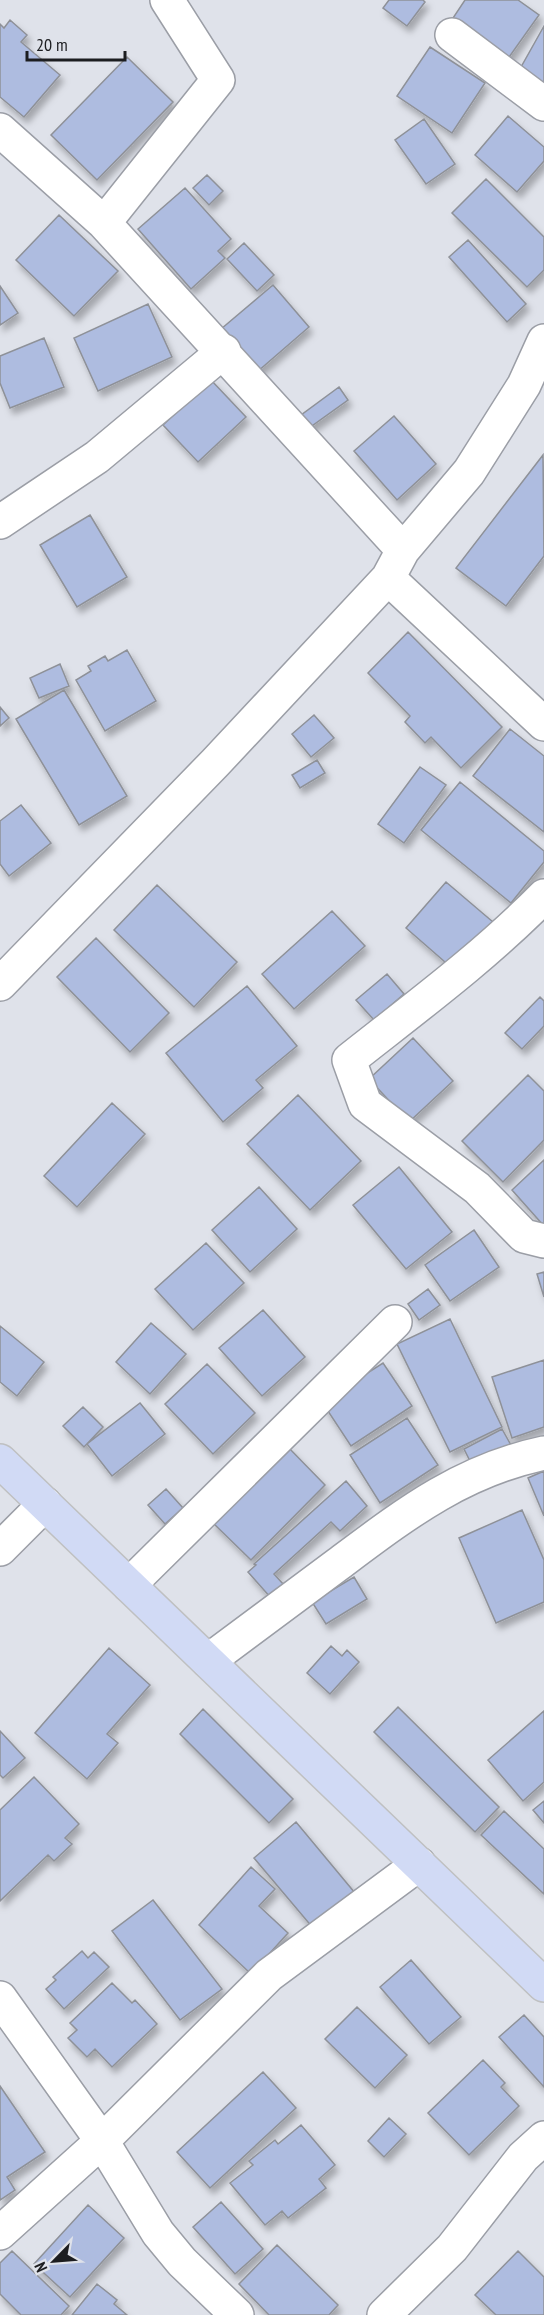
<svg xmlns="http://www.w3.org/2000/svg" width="544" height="2315" font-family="'PT Sans Narrow',sans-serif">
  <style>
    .building { fill: #aebce0; stroke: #8e9198; stroke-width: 1.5; filter: url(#shadow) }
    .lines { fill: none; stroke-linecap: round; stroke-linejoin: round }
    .minor-casing { stroke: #9b9ea6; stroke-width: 36 }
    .major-casing { stroke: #bfc0c1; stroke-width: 36 }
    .minor { stroke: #fff; stroke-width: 33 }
    .major { stroke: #d1daf5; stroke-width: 33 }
  </style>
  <defs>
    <filter id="shadow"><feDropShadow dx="3.5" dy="6" stdDeviation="3" flood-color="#0004"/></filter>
  </defs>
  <rect width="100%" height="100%" fill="#dfe2ea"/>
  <path class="building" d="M389 0H423L425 2 407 26 383 8Z
    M465 0H518L539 15 507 60 451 21Z
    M10 20 27 35 21 42 60 75 24 117 0 97V24L4 28Z
    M544 26V92L516 76Z
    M430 47 485 83 452 133 397 96Z
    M127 57 173 102 97 180 51 135Z
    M508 116 544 147V161L517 192 475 155Z
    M424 119 455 164 426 184 395 140Z
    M207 175 223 191 209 205 193 188Z
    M486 179 544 237V270L527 287 452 213Z
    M185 188 231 239 218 251 225 258 191 289 138 229Z
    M59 215 118 271 74 316 16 260Z
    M468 240 526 304 507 322 449 257Z
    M244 243 274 275 257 291 227 259Z
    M273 285 309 327 257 372 221 329Z
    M0 286 18 313 0 325Z
    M148 304 172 357 98 391 74 338Z
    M44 338 64 387 10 408 0 383V356Z
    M211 380 246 417 198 462 163 425Z
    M339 387 348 400 302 433 293 421Z
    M394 416 436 464 397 500 354 451Z
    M543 455 544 556 506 606 456 568Z
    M90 515 127 577 77 607 40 545Z
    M408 632 502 727 461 768 431 737 425 743 405 722 410 716 368 673Z
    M127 650 156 701 105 731 76 680 91 671 88 666 105 656 108 661Z
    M60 664 69 686 39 698 30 678Z
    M64 690 127 796 79 825 16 719Z
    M0 707 9 718 0 726Z
    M314 715 334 738 311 757 292 734Z
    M510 729 544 756V832L473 776Z
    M317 760 325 773 300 788 292 775Z
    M420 767 446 785 404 843 378 824Z
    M460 782 544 851V862L511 903 421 830Z
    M21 805 51 843 9 876 0 864V821Z
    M446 882 493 922 453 969 406 928Z
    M157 885 237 962 194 1007 114 930Z
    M332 911 365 946 294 1009 262 974Z
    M96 938 169 1013 130 1052 57 977Z
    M387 974 404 994 374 1020 356 1000Z
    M247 986 297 1046 256 1080 263 1088 223 1122 166 1053Z
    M540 997 544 1001V1026L522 1049 505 1033Z
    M413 1038 453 1081 409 1122 369 1079Z
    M528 1075 544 1091V1140L503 1182 462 1141Z
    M298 1095 361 1161 310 1210 247 1144Z
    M112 1103 145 1134 77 1207 44 1176Z
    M544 1160V1226L512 1190Z
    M399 1167 452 1232 406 1269 353 1205Z
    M259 1187 297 1229 250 1272 212 1230Z
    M474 1230 499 1267 450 1301 425 1265Z
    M206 1243 244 1283 193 1330 155 1289Z
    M544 1272V1297L537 1274Z
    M428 1289 440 1305 419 1320 408 1304Z
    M263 1310 305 1357 262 1396 219 1348Z
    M450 1319 502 1427 450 1452 397 1344Z
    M151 1323 186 1354 150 1394 116 1362Z
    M0 1326 44 1362 17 1396 0 1382Z
    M544 1360V1427L512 1438 492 1377Z
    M383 1363 412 1406 351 1446 322 1402Z
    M207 1364 255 1413 213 1454 165 1404Z
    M140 1403 165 1434 112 1476 87 1444Z
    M83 1407 103 1427 84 1447 63 1426Z
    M407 1418 438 1465 380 1503 350 1455Z
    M502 1429 512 1447 473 1467 464 1449Z
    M287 1446 325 1485 251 1560 212 1522Z
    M544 1471V1516L528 1478Z
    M346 1481 367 1506 340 1531 331 1522 274 1574 284 1585 271 1598 248 1572 256 1565 254 1564Z
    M166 1489 183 1508 165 1524 148 1505Z
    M522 1510 544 1560V1602L496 1623 459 1538Z
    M354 1577 367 1599 326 1624 312 1602Z
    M331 1646 342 1656 347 1650 359 1662 330 1694 307 1673Z
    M109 1648 150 1685 107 1734 118 1743 87 1779 35 1733Z
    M398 1707 499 1807 475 1832 374 1732Z
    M203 1709 293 1799 269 1823 180 1734Z
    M544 1711V1782L523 1801 488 1760Z
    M0 1731 25 1758 3 1778 0 1775Z
    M34 1777 79 1824 65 1838 72 1844 54 1861 48 1855 0 1901V1810Z
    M544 1801V1823L533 1810Z
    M504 1811 544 1849V1894L481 1835Z
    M296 1822 355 1893 313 1928 254 1858Z
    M251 1867 275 1889 259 1906 288 1933 251 1974 199 1925Z
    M153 1900 222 1989 180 2020 112 1931Z
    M82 1951 88 1958 94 1952 109 1967 64 2009 46 1989 56 1980 53 1977Z
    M411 1960 461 2017 429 2044 380 1987Z
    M112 1983 132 2003 135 2000 157 2024 112 2067 95 2049 87 2057 68 2038 77 2030 70 2023Z
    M357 2007 407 2055 375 2088 325 2039Z
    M524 2015 544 2037V2087L499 2037Z
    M483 2060 505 2083 501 2087 519 2106 469 2155 428 2113Z
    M263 2072 296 2108 210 2188 177 2152Z
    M0 2086 45 2152 7 2177 15 2190 0 2200Z
    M389 2118 406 2134 384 2157 368 2141Z
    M301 2125 335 2165 319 2179 326 2188 288 2218 282 2211 265 2225 230 2183 253 2165 249 2161 275 2140 278 2144Z
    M221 2202 263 2249 235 2274 193 2227Z
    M88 2205 124 2238 70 2297 34 2264Z
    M277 2245 338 2305 329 2315H269L239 2284Z
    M12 2251 69 2306 61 2315H21L0 2294V2263Z
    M518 2251 544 2277V2315H496L475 2295Z
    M97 2284 117 2300 114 2304 127 2315H72Z"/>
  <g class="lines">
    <g class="minor-casing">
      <path id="minor" d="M452 35 544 104
        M0 130 104 223 403 550
        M104 223 218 80 167 0
        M0 522 97 457 224 351
        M388 578 544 724
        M544 896C484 957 416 1007 349 1060L365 1104 477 1188 524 1236 544 1241
        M0 984 215 763 388 578 403 550 469 472 524 385 544 341
        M0 1549 45 1504
        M129 1585 395 1322
        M208 1661C251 1629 294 1597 337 1565 404 1515 460 1471 544 1453
        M0 1998 102 2141 158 2233 182 2262 237 2315
        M0 2233 102 2141 269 1975 419 1864
        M384 2315 452 2248 523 2157 544 2138"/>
    </g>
    <g class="major-casing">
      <path id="major" d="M0 1461 544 1985"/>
    </g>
    <use href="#minor" class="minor"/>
    <use href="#major" class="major"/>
  </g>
  <g transform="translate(54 2261) rotate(245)" stroke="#dfe2ea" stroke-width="4.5" paint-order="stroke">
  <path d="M0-4.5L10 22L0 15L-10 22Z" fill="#1c1d20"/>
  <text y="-9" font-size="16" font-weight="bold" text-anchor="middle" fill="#1c1d20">N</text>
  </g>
  <path d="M27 51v9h98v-9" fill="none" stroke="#1c1d20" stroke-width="3"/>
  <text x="36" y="51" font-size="18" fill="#1c1d20" stroke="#dfe2ea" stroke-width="4.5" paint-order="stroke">20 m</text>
</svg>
